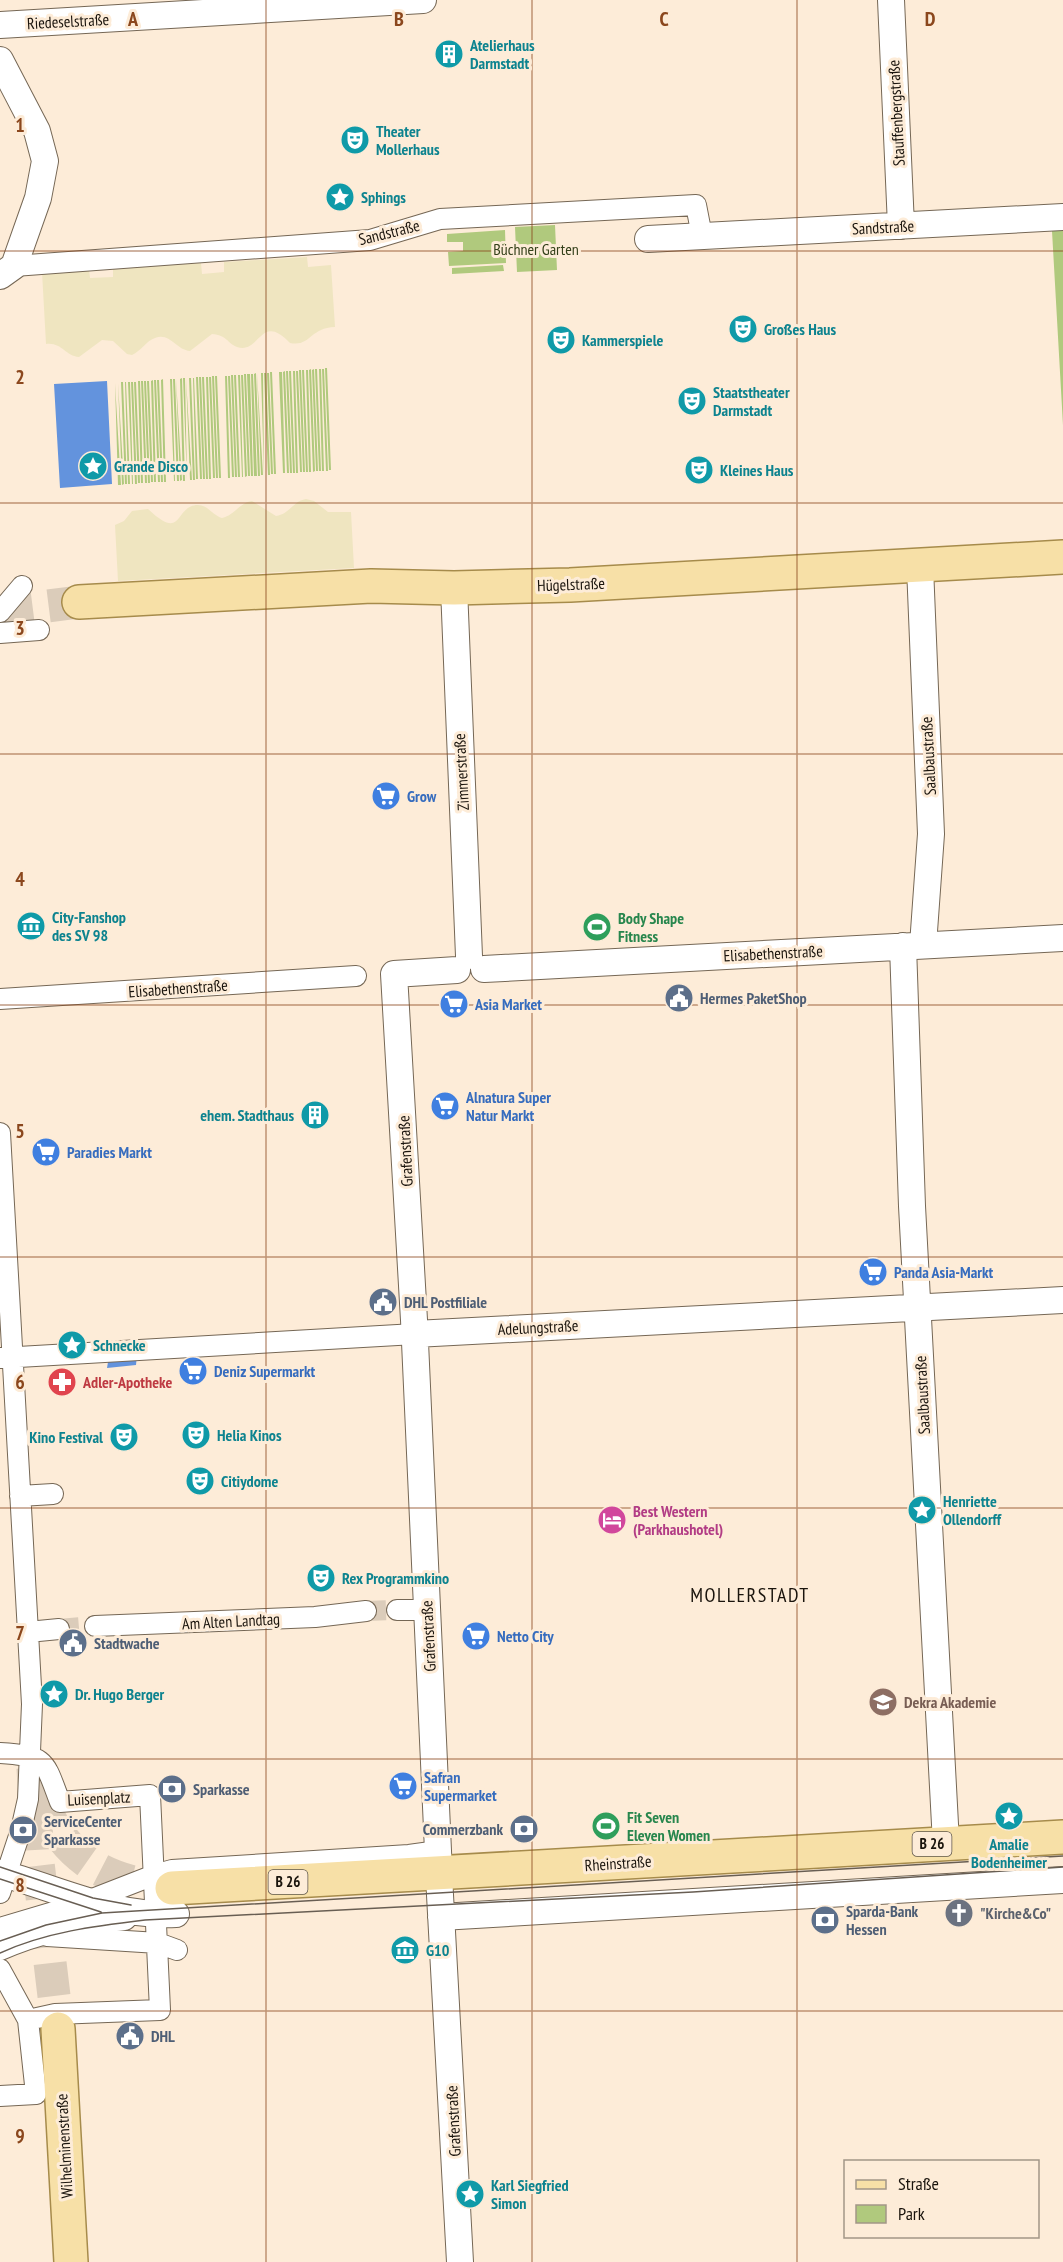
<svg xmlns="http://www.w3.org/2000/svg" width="1063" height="2262" font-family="'PT Sans Narrow',sans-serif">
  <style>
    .green { fill: #b0c97d }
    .sand { fill: #efe5c0 }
    .water { fill: #6393dd }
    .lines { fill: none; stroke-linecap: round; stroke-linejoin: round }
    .pedestrian-tunnel { stroke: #dbccba; stroke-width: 20; stroke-dasharray: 20 10; stroke-linecap: butt }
    .primary-tunnel { stroke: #dbccba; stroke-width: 33; stroke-dasharray: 33 16; stroke-linecap: butt }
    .pedestrian-casing { stroke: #756755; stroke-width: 22 }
    .minor-casing { stroke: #756755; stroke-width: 28 }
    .primary-casing { stroke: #a68b4b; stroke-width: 36 }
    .pedestrian { stroke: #fff; stroke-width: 20 }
    .minor { stroke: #fff; stroke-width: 26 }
    .primary { stroke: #f7e0a7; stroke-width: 33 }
    .tram { stroke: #685e53; stroke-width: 1.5 }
    .grid { fill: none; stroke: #8b471d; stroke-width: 1.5; stroke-opacity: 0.55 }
    .labels { text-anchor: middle; stroke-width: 6; stroke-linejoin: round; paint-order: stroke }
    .shield { fill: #fdecd8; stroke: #5e554a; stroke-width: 1.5 }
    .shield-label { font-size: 15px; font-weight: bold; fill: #1a140d }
    .street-label { font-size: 16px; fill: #1a140d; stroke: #fdecd8 }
    .culture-label { font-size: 16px; font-weight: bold; fill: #0d838f; stroke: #fdecd8; text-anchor: start }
    .park-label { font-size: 16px; fill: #34401a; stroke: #fdecd8 }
    .shop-label { font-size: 16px; font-weight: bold; fill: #366cbe; stroke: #fdecd8; text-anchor: start }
    .leisure-label { font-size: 16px; font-weight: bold; fill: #27864d; stroke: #fdecd8; text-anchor: start }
    .service-label { font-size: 16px; font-weight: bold; fill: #4e5e75; stroke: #fdecd8; text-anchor: start }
    .health-label { font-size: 16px; font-weight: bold; fill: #be3a42; stroke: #fdecd8; text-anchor: start }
    .hotel-label { font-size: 16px; font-weight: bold; fill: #b23c85; stroke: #fdecd8; text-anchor: start }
    .education-label { font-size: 16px; font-weight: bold; fill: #785e54; stroke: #fdecd8; text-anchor: start }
    .worship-label { font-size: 16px; font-weight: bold; fill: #5b616d; stroke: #fdecd8; text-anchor: start }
    .quarter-label { font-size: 20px; letter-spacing: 1.5px; fill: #1a140d; stroke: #fdecd8 }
    .grid-label { font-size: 20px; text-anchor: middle; font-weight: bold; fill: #8b471d; stroke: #fdecd8; stroke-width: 6; stroke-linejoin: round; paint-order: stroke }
  </style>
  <rect width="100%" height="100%" fill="#fdecd8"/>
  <path class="green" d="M555 225 557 270 517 272 515 227Z
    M505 230 506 263 449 266 448 252 463 251V242H447V234Z
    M1063 230V425L1052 231Z
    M503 265 504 271 452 274V268Z
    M325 368H327L331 470H329Z
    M311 369 315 471 313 472 309 370Z
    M314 369 318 471H316L312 370Z
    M315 369H317L321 471H319Z
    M319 369H321L324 471H322Z
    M322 369H324L328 471H326Z
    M299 370H301L305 472H303Z
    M302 370H304L308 472H306Z
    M306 370H308L311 472H309Z
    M285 371 289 473H287L283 372Z
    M286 371H288L292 473H290Z
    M289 371H291L295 473H293Z
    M293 371H295L298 473H296Z
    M296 371H298L302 472H300Z
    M270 372H272L276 474H274Z
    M279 372H282L285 473H283Z
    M256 373 260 476H258L254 374Z
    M257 373 263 475H261Z
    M261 373H263L264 475Z
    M264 373H266L270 475H268Z
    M267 373H269L273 474H271Z
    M244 374H246L250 476H248Z
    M247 374H250L253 476H251Z
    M251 374H253L257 476H254Z
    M231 375H233L237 477H235Z
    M234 375H236L240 477H238Z
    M238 375H240L243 477H242Z
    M241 375H243L247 476 245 477Z
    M212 376H214L218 478H216Z
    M215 376H217L221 478H219Z
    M225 376H227L230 478H228Z
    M228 376H230L234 477H232Z
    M196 377H198L202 479H200Z
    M199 377H201L205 479H203Z
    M202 377H204L208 479H206Z
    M206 377H208L211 479H209Z
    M209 377H211L215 478H213Z
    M182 378 185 481H183L180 379Z
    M183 378H185L187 480Z
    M186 378 192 480H190Z
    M189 378H191L195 480H193Z
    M193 378H194L198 479H196Z
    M163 379 166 482H164L161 380Z
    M170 379H172L175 481H174Z
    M173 379H175L179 481H177Z
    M176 379 182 480 180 481Z
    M153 380 156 482H154L151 381Z
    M154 380H156L160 482H158Z
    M157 380H159L163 482H161Z
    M138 381H140L143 483H141Z
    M141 381H143L147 483H145Z
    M144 381H146L150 483H148Z
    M147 381H149L153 482H151Z
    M121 382H123L127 484H125Z
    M125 382H126L130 484H128Z
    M128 382H130L133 484H132Z
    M131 382H133L137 484H135Z
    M134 382H136L140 483H138Z
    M115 383 121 485H118Z
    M118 383 124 484 122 485Z"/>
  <path class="sand" d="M307 257 308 267 331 265 335 327C309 328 311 347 290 343 260 311 260 355 237 347 227 343 227 335 212 334L190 351C176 350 170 332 155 338 146 341 141 351 132 355L127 354 113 341 102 340 79 357C65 356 62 342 46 344L42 272 89 269 90 278 113 277V268L201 263 202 274 224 272V262Z
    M306 499 314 501 328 512H351L354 568 118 581 115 525 124 521 132 511 148 509C184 543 174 505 198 505 208 505 212 515 222 518 235 515 239 503 252 501L276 516C290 514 293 501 306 499Z"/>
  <path class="water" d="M107 381 112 484 60 488 54 384Z
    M137 1355 136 1365 107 1368 109 1356Z"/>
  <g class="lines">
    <path class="pedestrian-tunnel" d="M366 1611 397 1610
      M59 1629 95 1626"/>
    <path class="primary-tunnel" d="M0 612 79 602
      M33 1768 38 1863 58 2029
      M40 1796C61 1855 102 1881 163 1887"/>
    <g class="pedestrian-casing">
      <path id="pedestrian" d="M14 266 370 240 440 219 696 205 702 236
        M0 612 22 586
        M0 633 39 630
        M0 999 356 976
        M0 1133 32 1704 28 1799 21 1830 0 1893
        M1 1358 415 1334
        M20 1496 53 1494
        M397 1610H427
        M95 1626 315 1617 366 1611
        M28 1632 59 1629
        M0 1753C47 1756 44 1760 60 1802L150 1795 160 2010 55 2014 28 2020 36 2094 0 2096
        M0 1928 77 1905 154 1875 172 1870 409 1855 438 1851
        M47 1936 158 1943 177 1950
        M0 1969 28 2020"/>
    </g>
    <g class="minor-casing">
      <path id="minor" d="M891 0 901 226
        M0 25 423 0
        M0 60 37 131 45 161 38 198 14 266 0 276
        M648 239 1063 217
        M920 567 931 834 923 945
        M454 588 469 956
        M903 946 912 1206 946 1843
        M484 969 1063 938
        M457 970 394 974 414 1320 440 1895 460 2262
        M415 1334 1063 1300
        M0 1873C59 1889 113 1917 176 1914
        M441 1917 1063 1880
        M0 1947C38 1930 82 1921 124 1917"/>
    </g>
    <g class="primary-casing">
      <path id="primary" d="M79 602 371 586 454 588 570 585 1063 557
        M172 1888 1063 1837
        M58 2029 71 2262"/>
    </g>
    <use href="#pedestrian" class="pedestrian"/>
    <use href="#minor" class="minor"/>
    <use href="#primary" class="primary"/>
    <path class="tram" d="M0 1867 93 1898 131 1905
      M0 1879 101 1912
      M0 1941 46 1925 102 1913 1063 1856
      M0 1953C46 1932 95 1926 145 1920L693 1892 1063 1867"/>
  </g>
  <path class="grid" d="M266 0V2262M532 0V2262M797 0V2262M0 251H1063M0 503H1063M0 754H1063M0 1005H1063M0 1257H1063M0 1508H1063M0 1759H1063M0 2011H1063"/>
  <defs>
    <g id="building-disc" transform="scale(1.5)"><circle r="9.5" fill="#0f9aa8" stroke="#fdecd8"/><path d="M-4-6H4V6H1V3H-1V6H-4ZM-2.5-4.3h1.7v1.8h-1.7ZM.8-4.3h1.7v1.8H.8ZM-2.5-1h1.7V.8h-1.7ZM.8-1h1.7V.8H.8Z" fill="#fff"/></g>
    <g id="theatre-disc" transform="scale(1.5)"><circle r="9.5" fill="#0f9aa8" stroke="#fdecd8"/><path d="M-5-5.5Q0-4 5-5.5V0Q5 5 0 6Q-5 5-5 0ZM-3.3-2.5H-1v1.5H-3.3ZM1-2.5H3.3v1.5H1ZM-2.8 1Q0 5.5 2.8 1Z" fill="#fff"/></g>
    <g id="sight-disc" transform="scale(1.5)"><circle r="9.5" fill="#0f9aa8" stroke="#fdecd8"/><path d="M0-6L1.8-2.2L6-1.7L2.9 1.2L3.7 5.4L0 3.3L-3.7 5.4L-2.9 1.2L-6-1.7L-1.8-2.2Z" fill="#fff"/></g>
    <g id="supermarket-disc" transform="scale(1.5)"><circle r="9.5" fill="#3f7fe0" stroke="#fdecd8"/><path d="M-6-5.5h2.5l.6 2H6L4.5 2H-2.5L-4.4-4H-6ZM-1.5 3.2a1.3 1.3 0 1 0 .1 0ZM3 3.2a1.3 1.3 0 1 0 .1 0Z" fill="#fff"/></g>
    <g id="museum-disc" transform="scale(1.5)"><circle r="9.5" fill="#0f9aa8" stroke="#fdecd8"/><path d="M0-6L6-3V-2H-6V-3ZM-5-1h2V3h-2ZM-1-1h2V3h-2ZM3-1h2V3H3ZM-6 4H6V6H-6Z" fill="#fff"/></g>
    <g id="stadium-disc" transform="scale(1.5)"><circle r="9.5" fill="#2e9e5b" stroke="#fdecd8"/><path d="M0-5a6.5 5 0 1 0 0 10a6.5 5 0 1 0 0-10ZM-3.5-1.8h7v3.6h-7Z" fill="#fff"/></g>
    <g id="civic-disc" transform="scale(1.5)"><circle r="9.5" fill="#5c6f8a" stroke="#fdecd8"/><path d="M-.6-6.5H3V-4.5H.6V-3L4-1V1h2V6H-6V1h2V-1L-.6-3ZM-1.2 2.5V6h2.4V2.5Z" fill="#fff"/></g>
    <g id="pharmacy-disc" transform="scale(1.5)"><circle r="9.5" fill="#e0444e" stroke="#fdecd8"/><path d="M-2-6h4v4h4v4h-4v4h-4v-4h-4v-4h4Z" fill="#fff"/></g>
    <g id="hotel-disc" transform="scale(1.5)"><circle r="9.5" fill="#d1479c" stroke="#fdecd8"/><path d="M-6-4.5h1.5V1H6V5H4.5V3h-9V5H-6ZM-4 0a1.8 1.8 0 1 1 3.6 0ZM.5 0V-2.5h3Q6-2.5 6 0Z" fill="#fff"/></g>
    <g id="school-disc" transform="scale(1.5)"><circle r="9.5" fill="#8d6e63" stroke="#fdecd8"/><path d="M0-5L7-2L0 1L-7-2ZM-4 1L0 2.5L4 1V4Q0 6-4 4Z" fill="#fff"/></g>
    <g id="bank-disc" transform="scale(1.5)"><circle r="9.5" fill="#5c6f8a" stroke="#fdecd8"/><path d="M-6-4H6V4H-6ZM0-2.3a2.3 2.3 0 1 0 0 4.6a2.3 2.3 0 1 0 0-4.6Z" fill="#fff"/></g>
    <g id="church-disc" transform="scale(1.5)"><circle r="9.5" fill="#6b7280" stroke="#fdecd8"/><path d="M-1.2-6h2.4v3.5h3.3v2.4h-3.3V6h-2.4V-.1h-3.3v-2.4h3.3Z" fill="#fff"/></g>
  </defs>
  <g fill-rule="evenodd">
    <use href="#building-disc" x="449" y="54"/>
    <use href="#theatre-disc" x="355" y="140"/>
    <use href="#sight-disc" x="340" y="197"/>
    <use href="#theatre-disc" x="743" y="329"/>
    <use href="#theatre-disc" x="561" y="340"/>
    <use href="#theatre-disc" x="692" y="401"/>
    <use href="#sight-disc" x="93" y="466"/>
    <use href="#theatre-disc" x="699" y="470"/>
    <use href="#supermarket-disc" x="386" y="796"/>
    <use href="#museum-disc" x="31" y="926"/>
    <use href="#stadium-disc" x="597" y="927"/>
    <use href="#civic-disc" x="679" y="998"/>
    <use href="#supermarket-disc" x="454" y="1004"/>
    <use href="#supermarket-disc" x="445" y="1106"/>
    <use href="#building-disc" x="315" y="1115"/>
    <use href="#supermarket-disc" x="46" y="1152"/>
    <use href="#supermarket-disc" x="873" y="1272"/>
    <use href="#civic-disc" x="383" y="1302"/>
    <use href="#sight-disc" x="72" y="1345"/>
    <use href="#supermarket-disc" x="193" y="1371"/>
    <use href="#pharmacy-disc" x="62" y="1382"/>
    <use href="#theatre-disc" x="196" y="1435"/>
    <use href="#theatre-disc" x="124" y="1437"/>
    <use href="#theatre-disc" x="200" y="1481"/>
    <use href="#sight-disc" x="922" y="1510"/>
    <use href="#hotel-disc" x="612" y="1520"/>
    <use href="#theatre-disc" x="321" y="1578"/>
    <use href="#supermarket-disc" x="476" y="1636"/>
    <use href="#civic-disc" x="73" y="1643"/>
    <use href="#sight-disc" x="54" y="1694"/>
    <use href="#school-disc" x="883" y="1702"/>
    <use href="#supermarket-disc" x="403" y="1786"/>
    <use href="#bank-disc" x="172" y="1789"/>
    <use href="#sight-disc" x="1009" y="1816"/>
    <use href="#stadium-disc" x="606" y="1826"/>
    <use href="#bank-disc" x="524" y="1829"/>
    <use href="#bank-disc" x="23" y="1830"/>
    <use href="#church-disc" x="959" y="1913"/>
    <use href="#bank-disc" x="825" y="1920"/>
    <use href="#museum-disc" x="405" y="1950"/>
    <use href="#civic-disc" x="130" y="2036"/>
    <use href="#sight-disc" x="470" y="2194"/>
  </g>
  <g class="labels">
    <g class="shield">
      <rect x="912.5" y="1832" width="39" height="24" rx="4.5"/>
      <rect x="268.5" y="1870" width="39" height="24" rx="4.5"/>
    </g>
    <g class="shield-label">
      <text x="932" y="1849">B 26</text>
      <text x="288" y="1887">B 26</text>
    </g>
    <g class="street-label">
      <text transform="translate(68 21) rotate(-3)" y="6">Riedeselstraße</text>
      <text transform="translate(896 113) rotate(-93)" y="6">Stauffenbergstraße</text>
      <text transform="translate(883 227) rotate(-3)" y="6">Sandstraße</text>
      <text transform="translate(389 232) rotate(-14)" y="6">Sandstraße</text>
      <text transform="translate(571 584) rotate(-2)" y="6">Hügelstraße</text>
      <text transform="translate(928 756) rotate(-93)" y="6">Saalbaustraße</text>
      <text transform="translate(461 772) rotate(-93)" y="6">Zimmerstraße</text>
      <text transform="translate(773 953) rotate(-3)" y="6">Elisabethenstraße</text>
      <text transform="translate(178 988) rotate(-4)" y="6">Elisabethenstraße</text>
      <text transform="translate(405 1151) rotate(-93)" y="6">Grafenstraße</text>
      <text transform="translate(538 1327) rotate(-3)" y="6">Adelungstraße</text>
      <text transform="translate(922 1395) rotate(-93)" y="6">Saalbaustraße</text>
      <text transform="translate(231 1621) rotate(-3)" y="6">Am Alten Landtag</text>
      <text transform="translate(428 1636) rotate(-93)" y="6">Grafenstraße</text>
      <text transform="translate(99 1798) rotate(-3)" y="6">Luisenplatz</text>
      <text transform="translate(618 1863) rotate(-4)" y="6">Rheinstraße</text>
      <text transform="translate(453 2121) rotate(-93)" y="6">Grafenstraße</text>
      <text transform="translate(64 2146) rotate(-93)" y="6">Wilhelminenstraße</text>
    </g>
    <g class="culture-label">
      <text x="470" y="51">Atelierhaus<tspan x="470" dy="18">Darmstadt</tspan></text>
      <text x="376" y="137">Theater<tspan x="376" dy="18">Mollerhaus</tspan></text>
      <text x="361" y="203">Sphings</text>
      <text x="764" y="335">Großes Haus</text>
      <text x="582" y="346">Kammerspiele</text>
      <text x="713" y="398">Staatstheater<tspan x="713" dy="18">Darmstadt</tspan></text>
      <text x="114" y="472">Grande Disco</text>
      <text x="720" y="476">Kleines Haus</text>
      <text x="52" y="923">City-Fanshop<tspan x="52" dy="18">des SV 98</tspan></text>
      <text x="294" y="1121" text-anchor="end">ehem. Stadthaus</text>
      <text x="93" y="1351">Schnecke</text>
      <text x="217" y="1441">Helia Kinos</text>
      <text x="103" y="1443" text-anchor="end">Kino Festival</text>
      <text x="221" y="1487">Citiydome</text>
      <text x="943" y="1507">Henriette<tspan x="943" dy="18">Ollendorff</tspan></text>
      <text x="342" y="1584">Rex Programmkino</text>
      <text x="75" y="1700">Dr. Hugo Berger</text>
      <text x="1009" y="1850" text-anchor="middle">Amalie<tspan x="1009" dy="18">Bodenheimer</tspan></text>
      <text x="426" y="1956">G10</text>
      <text x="491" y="2191">Karl Siegfried<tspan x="491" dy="18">Simon</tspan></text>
    </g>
    <g class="park-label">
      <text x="536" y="255">Büchner Garten</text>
    </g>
    <g class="shop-label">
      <text x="407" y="802">Grow</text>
      <text x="475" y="1010">Asia Market</text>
      <text x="466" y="1103">Alnatura Super<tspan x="466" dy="18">Natur Markt</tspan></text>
      <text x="67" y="1158">Paradies Markt</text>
      <text x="894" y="1278">Panda Asia-Markt</text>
      <text x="214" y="1377">Deniz Supermarkt</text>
      <text x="497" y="1642">Netto City</text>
      <text x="424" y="1783">Safran<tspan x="424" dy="18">Supermarket</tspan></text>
    </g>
    <g class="leisure-label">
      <text x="618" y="924">Body Shape<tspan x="618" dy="18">Fitness</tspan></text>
      <text x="627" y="1823">Fit Seven<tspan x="627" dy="18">Eleven Women</tspan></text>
    </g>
    <g class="service-label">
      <text x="700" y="1004">Hermes PaketShop</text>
      <text x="404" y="1308">DHL Postfiliale</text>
      <text x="94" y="1649">Stadtwache</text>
      <text x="193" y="1795">Sparkasse</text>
      <text x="44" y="1827">ServiceCenter<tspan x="44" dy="18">Sparkasse</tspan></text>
      <text x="503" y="1835" text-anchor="end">Commerzbank</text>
      <text x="846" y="1917">Sparda-Bank<tspan x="846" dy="18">Hessen</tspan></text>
      <text x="151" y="2042">DHL</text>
    </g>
    <g class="health-label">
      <text x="83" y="1388">Adler-Apotheke</text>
    </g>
    <g class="hotel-label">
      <text x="633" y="1517">Best Western<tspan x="633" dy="18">(Parkhaushotel)</tspan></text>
    </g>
    <g class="education-label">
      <text x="904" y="1708">Dekra Akademie</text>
    </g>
    <g class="worship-label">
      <text x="980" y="1919">"Kirche&amp;Co"</text>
    </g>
    <g class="quarter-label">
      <text x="750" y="1602">MOLLERSTADT</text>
    </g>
  </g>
  <g class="grid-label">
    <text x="133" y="26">A</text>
    <text x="399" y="26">B</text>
    <text x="664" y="26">C</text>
    <text x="930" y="26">D</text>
    <text x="20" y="132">1</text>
    <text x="20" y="384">2</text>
    <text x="20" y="635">3</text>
    <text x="20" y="886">4</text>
    <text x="20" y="1138">5</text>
    <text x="20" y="1389">6</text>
    <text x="20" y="1640">7</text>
    <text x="20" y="1892">8</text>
    <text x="20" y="2143">9</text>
  </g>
  <rect x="844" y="2160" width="195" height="78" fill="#fdecd8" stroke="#a29687" stroke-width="1.5"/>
  <rect x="856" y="2180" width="30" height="9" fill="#f7e0a7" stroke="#a29687" stroke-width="1.5"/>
  <text x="898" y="2190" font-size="18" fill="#1a140d">Straße</text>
  <rect x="856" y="2205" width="30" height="18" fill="#b0c97d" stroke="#a29687" stroke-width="1.5"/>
  <text x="898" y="2220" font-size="18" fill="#1a140d">Park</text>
</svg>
